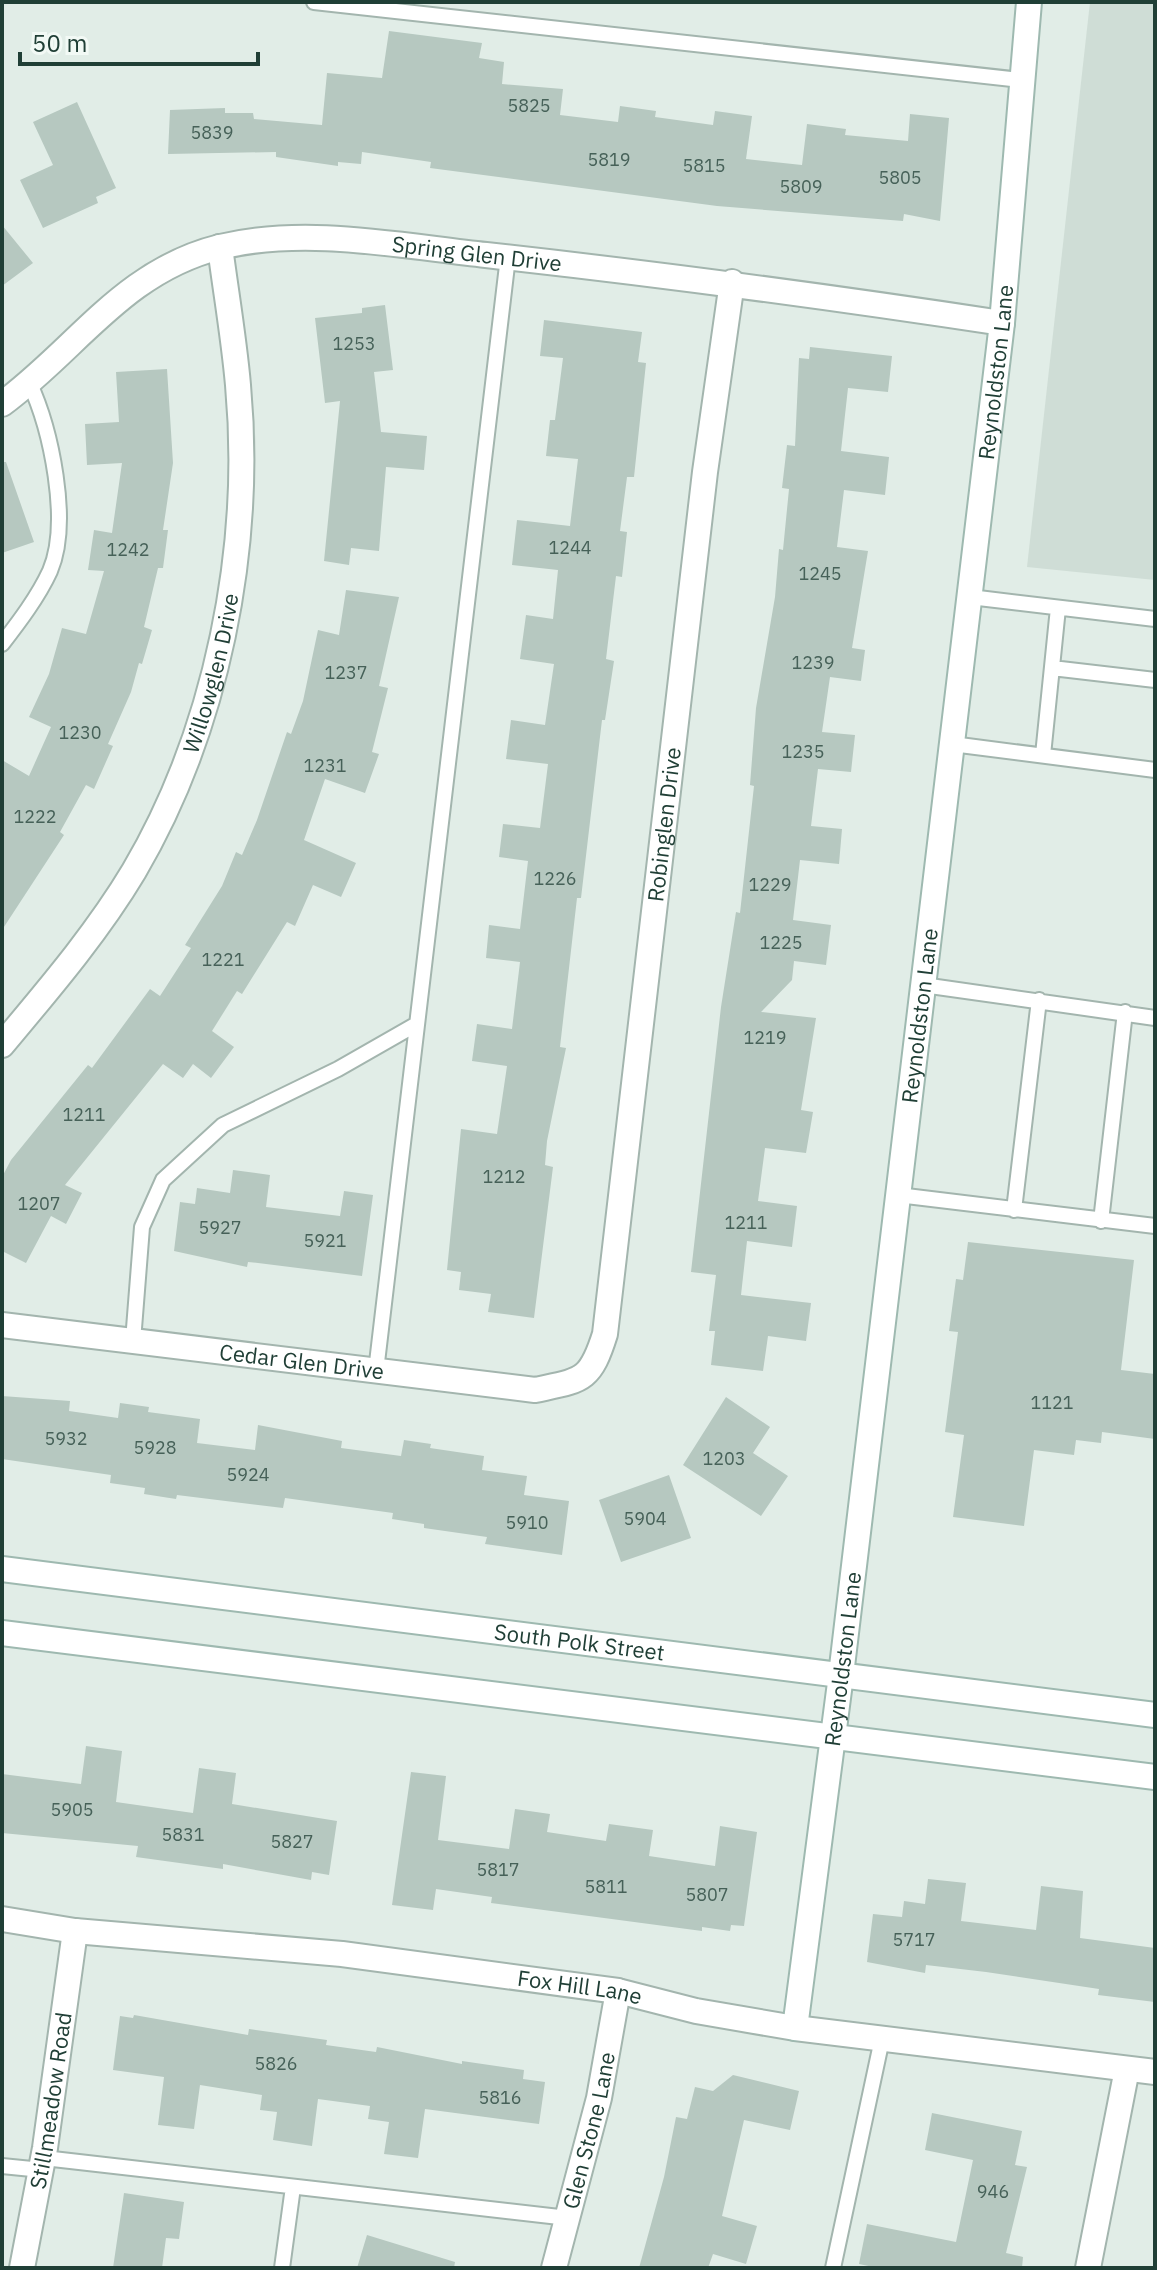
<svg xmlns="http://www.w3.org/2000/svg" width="1157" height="2270" font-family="'IBM Plex Sans',sans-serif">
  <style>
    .built { fill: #cfddd6 }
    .building { fill: #b6c8c0 }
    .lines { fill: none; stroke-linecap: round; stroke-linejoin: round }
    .lane-casing { stroke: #a3b5ae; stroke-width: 18 }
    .street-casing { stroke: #a3b5ae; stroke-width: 28 }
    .secondary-casing { stroke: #9eb9b0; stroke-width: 28 }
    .lane { stroke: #fff; stroke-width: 14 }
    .street { stroke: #fff; stroke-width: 24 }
    .secondary { stroke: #fff; stroke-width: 24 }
    .labels { text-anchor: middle; stroke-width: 6; stroke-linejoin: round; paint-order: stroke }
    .number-label { font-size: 18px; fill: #466158 }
    .street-label { font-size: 22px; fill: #203f36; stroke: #f2f9f5 }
  </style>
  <rect width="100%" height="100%" fill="#e1ede7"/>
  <path class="built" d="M1090 2H1155V580L1027 567Z"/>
  <path class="building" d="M389 31 482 43 479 58 504 62 502 84 563 89 560 115 618 122 620 106 656 111 655 117 713 125 715 111 752 116 746 159 802 165 807 124 846 129 845 135 908 141 910 114 949 118 940 221 904 214 903 221 717 206 430 168 431 162 362 152 361 164 338 162V166L276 157V152L168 154 170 110 225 108V113H253L254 119 322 125 327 73 382 78Z
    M77 102 116 188 96 197 98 203 43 228 20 180 53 165 33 122Z
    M2 225 33 263 2 286Z
    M385 305 393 370 374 372 381 432 427 436 424 470 386 467 379 551 351 548 349 565 324 561 340 401 325 403 315 318 362 313V308Z
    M544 320 642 332 638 362 646 363 634 477H627L620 531 627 532 622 577 616 576 606 659 614 661 605 720H602L581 898H577L560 1047 566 1048 547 1141 545 1165 553 1167 534 1318 488 1312 491 1294 459 1290 461 1272 447 1270 461 1129 497 1134 507 1066 472 1061 477 1024 512 1029 520 962 486 958 489 925 520 929 528 861 499 857 503 824 540 828 548 764 506 759 511 720 545 725 554 664 520 659 526 615 553 619 558 570 512 565 517 520 570 526 578 459 546 456 550 420H555L563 358 540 356Z
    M810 347 892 356 888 392 848 388 841 451 889 457 885 495 844 490 837 547 868 551 852 648 865 650 861 681 830 677 822 732 855 735 851 772 818 769 811 826 842 829 839 864 800 860 793 920 831 925 826 965 794 961 792 980 761 1012 816 1018 801 1110 813 1112 806 1153 765 1148 758 1201 797 1206 792 1247 747 1241 741 1295 811 1303 806 1341 768 1336 763 1371 711 1365 715 1331H709L716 1275 691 1272 721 1007 736 912 740 913 754 786 750 785 756 708 775 597 779 549 783 550 789 489 782 488 787 445 795 446 799 358 809 359Z
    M167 369 173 463 163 530H168L163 568H158L144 627 152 630 142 664 139 663 131 692 108 744 113 746 94 789 86 785 60 832 64 835 2 930V760L29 776 51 727 29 717 49 674 62 628 86 634 104 571 88 570 94 530 112 533 122 463 87 465 85 424 119 422 116 372Z
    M2 462H6L34 542 2 553Z
    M346 590 399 597 379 686 388 688 372 752 379 754 365 793 325 779 304 840 356 863 341 897 313 885 295 926 287 922 242 994 237 991 212 1031 234 1047 211 1078 193 1064 183 1078 163 1064 65 1185 82 1193 66 1224 51 1216 26 1263 2 1251V1177L11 1160 88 1065 92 1068 150 989 160 996 191 948 185 945 222 886 236 852 242 855 257 820 287 732 291 734 303 701 318 630 339 635Z
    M233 1170 270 1175 266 1207 340 1216 344 1191 373 1195 362 1276 258 1263 248 1262 247 1267 174 1251 180 1202 195 1204 197 1188 230 1193Z
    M968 1242 1134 1260 1121 1370 1155 1374V1439L1102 1432 1101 1443 1076 1440 1074 1455 1034 1450 1024 1526 953 1517 964 1435 945 1432 958 1332 949 1331 956 1279 963 1280Z
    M2 1396 70 1401 69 1411 118 1418 120 1403 149 1407 148 1412 200 1419 197 1443 255 1450 258 1425 342 1441 341 1448 401 1456 404 1440 431 1444 430 1448 484 1456 482 1470 527 1476 524 1495 569 1501 562 1555 485 1544 487 1537 424 1528V1524L392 1519 393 1513 285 1498 283 1508 177 1495 176 1499 144 1494 145 1488 110 1483 111 1475 2 1459Z
    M726 1397 770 1427 753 1453 788 1476 761 1516 683 1465Z
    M669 1475 691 1538 621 1562 599 1500Z
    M86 1746 122 1751 116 1802 193 1813 199 1768 236 1773 232 1804 337 1821 329 1875 312 1872 311 1880 223 1864V1869L136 1857 138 1846 2 1833V1774L81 1784Z
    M411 1772 446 1776 438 1840 509 1849 515 1809 550 1814 547 1832 606 1841 609 1824 653 1830 649 1856 715 1866 720 1826 757 1832 744 1926 731 1925 730 1931 702 1927V1931L491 1903 492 1897 436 1889 433 1910 392 1905Z
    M928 1879 966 1883 961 1921 1036 1930 1041 1886 1083 1891 1080 1938 1155 1948V2002L1098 1995 1099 1989 986 1972 926 1965 925 1973 867 1962 873 1914 902 1917 904 1901 925 1904Z
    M134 2015 248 2035 249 2029 327 2040 326 2045 376 2052 377 2047 462 2064V2061L524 2070 523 2079 545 2082 539 2124 425 2109 418 2158 384 2154 389 2122 368 2119 370 2106 318 2099 312 2146 273 2140 277 2112 260 2110 262 2095 200 2085 194 2129 158 2125 164 2077 113 2070 120 2016 133 2018Z
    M733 2075 799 2091 790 2130 744 2120 722 2216 757 2226 746 2264 713 2254 708 2268H639L664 2177 676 2117 687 2119 695 2087 713 2091Z
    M932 2113 1022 2131 1015 2165 1027 2167 1006 2253 1023 2257 1022 2268H878L859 2264 867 2224 956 2242 973 2160 925 2150Z
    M124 2193 184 2202 179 2239 166 2238 162 2268H113Z
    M367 2235 455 2262 454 2268H357Z"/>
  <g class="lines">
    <g class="lane-casing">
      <path id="lane" d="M314 2 1021 80
        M970 597 1155 619
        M2 644C19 622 38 597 50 571 71 522 51 429 29 382
        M1052 668 1155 680
        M952 744 1155 770
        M1043 755 1058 608
        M923 985 1155 1018
        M898 1195 1155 1226
        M1014 1210 1039 1000
        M1101 1221 1125 1012
        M133 1341 142 1227 163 1180 223 1125 338 1069 415 1025
        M376 1371 508 257
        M44 2158 568 2218
        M2 2166 42 2170
        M282 2268 293 2187
        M833 2268 882 2039"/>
    </g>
    <g class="street-casing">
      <g id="street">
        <path id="s1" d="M2 404C77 349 123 271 220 247 305 226 401 246 486 255 659 274 830 297 1002 323"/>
        <path id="s2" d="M2 1045C48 990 97 933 134 871 217 730 253 548 238 385 234 339 226 293 220 247"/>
        <path id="s3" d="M2 1325 535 1390C582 1380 590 1382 605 1334L705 472 732 282"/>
        <path id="s4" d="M2 1919 75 1931 342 1954 618 1991 696 2011 795 2028 1155 2072"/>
        <path id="s5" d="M22 2268 45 2148 75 1931"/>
        <path id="s6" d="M554 2268 599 2098 618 1991"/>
        <path d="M1088 2268 1127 2069"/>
      </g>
    </g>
    <g class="secondary-casing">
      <g id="secondary">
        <path id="s7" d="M2 1569 1155 1715"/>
        <path d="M2 1633 1155 1777"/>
        <path id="s8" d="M795 2028 841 1675 1002 323 1029 2"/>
      </g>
    </g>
    <use href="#lane" class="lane"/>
    <use href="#street" class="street"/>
    <use href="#secondary" class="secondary"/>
  </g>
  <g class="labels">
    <g class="number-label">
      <text x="529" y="112">5825</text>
      <text x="212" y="139">5839</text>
      <text x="609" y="166">5819</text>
      <text x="704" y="172">5815</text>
      <text x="900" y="184">5805</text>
      <text x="801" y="193">5809</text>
      <text x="354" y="350">1253</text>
      <text x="570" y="554">1244</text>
      <text x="128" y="556">1242</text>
      <text x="820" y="580">1245</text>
      <text x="813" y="669">1239</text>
      <text x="346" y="679">1237</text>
      <text x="80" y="739">1230</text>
      <text x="803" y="758">1235</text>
      <text x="325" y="772">1231</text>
      <text x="35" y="823">1222</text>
      <text x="555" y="885">1226</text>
      <text x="770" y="891">1229</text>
      <text x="781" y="949">1225</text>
      <text x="223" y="966">1221</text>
      <text x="765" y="1044">1219</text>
      <text x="84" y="1121">1211</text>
      <text x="504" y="1183">1212</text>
      <text x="39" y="1210">1207</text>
      <text x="746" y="1229">1211</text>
      <text x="220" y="1234">5927</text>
      <text x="325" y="1247">5921</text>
      <text x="1052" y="1409">1121</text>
      <text x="66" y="1445">5932</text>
      <text x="155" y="1454">5928</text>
      <text x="724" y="1465">1203</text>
      <text x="248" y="1481">5924</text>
      <text x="645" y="1525">5904</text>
      <text x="527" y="1529">5910</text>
      <text x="72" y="1816">5905</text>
      <text x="183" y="1841">5831</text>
      <text x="292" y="1848">5827</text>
      <text x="498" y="1876">5817</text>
      <text x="606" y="1893">5811</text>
      <text x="707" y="1901">5807</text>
      <text x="914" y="1946">5717</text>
      <text x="276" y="2070">5826</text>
      <text x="500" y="2104">5816</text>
      <text x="993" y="2198">946</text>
    </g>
    <g class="street-label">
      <text dy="8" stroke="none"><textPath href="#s1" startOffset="530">Spring Glen Drive</textPath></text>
      <text dy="8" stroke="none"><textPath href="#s8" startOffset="1668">Reynoldston Lane</textPath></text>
      <text dy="8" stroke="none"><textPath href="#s2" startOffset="432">Willowglen Drive</textPath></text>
      <text dy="8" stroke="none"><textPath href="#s3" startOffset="1148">Robinglen Drive</textPath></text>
      <text dy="8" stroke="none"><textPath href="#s8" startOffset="1020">Reynoldston Lane</textPath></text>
      <text dy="8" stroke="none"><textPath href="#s3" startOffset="302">Cedar Glen Drive</textPath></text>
      <text dy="8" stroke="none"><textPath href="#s7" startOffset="582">South Polk Street</textPath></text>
      <text dy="8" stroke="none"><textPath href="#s8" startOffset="372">Reynoldston Lane</textPath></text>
      <text dy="8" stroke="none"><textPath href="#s4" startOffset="582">Fox Hill Lane</textPath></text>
      <text dy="8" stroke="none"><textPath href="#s5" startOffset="170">Stillmeadow Road</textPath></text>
      <text dy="8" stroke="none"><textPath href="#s6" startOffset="142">Glen Stone Lane</textPath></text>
    </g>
  </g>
  <rect width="1157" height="2270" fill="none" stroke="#203f36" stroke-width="8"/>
  <path d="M20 52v12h238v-12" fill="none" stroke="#203f36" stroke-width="4"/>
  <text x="32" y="52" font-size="24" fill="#203f36" stroke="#f2f9f5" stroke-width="6" paint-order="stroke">50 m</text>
</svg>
